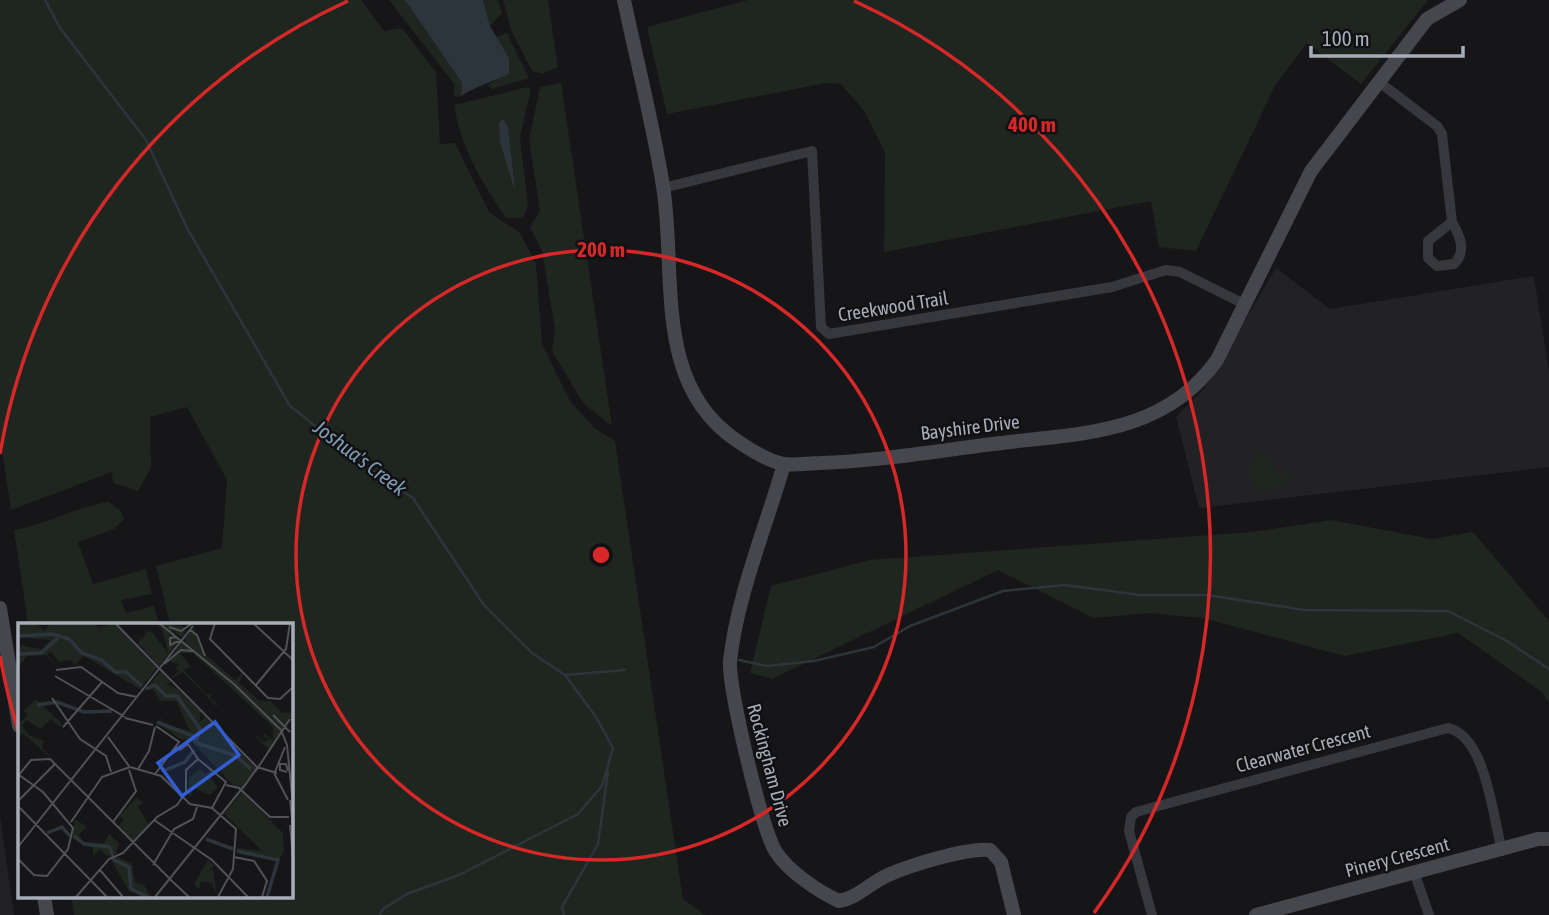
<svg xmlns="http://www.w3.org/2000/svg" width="1549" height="915" font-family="'Asap Condensed',sans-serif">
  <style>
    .built { fill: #222225 }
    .green { fill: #1e261f }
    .water { fill: #2c353c }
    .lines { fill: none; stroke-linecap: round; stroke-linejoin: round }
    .stream { stroke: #2c353c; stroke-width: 2.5 }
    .street { stroke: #37383d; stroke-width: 10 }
    .secondary { stroke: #45474d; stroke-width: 14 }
    .ring { fill: none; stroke: #d62828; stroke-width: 3.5 }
    .labels { text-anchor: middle; stroke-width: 5; stroke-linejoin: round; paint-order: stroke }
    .street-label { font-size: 19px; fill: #a8adb8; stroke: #111113 }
    .water-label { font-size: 21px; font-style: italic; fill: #7f9bb3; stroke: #111113 }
    .inset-river { fill: none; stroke: #2c353c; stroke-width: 3.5 }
    .inset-road { fill: none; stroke: #505258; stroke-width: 2 }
    .view { fill: #325cd3; fill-opacity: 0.15; stroke: #325cd3; stroke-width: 3.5 }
    .inset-edge { fill: none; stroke: #a8adb8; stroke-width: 3.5 }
    .centre { fill: #d62828; stroke: #111113; stroke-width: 3.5 }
    .ring-label { font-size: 21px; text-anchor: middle; font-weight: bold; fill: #d62828; stroke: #111113; stroke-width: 5; stroke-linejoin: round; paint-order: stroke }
  </style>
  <rect width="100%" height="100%" fill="#161618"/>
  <path class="built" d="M1276 268 1330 309 1534 276 1549 373V467L1199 508 1176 417 1204 389Z
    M0 816 14 915H0Z"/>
  <path class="green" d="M0 0H361L384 31 402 28 436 72 440 144 455 143 489 212 520 233 536 264 542 344 570 401 594 428 615 441 683 899 705 915H74L71 896H290V624H170L156 566 222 548 227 480 187 407 150 417 151 468 138 491 113 483 112 472 11 510 0 437Z
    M389 0H405L462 83 461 96 454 97V84Z
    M483 0H498L502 13 490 26Z
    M503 0H548L558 67 542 74 532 71 511 30Z
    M748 0H1428L1361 84 1307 43 1276 84 1196 251 1159 247 1151 201 884 252 885 152 865 112 841 84 826 83 667 114 647 27Z
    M507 33 529 78 492 89 487 85 509 73V58L496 37Z
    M561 83 612 426 583 403 552 351 555 329 542 251 530 227 540 211 529 140 540 87Z
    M528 87 531 89 520 137 528 206 523 218H506C482 183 460 146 454 105Z
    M1259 451 1272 461 1275 472 1294 475C1284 488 1273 490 1257 491 1245 476 1248 466 1259 451Z
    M109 502 121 511 124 519 114 529 78 542 93 584 146 569 152 594 121 600 126 613 154 606 159 624H28L14 530C47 525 76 506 109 502Z
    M1331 520 1432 539 1473 532 1549 621V703L1542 692 1458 633 1345 656 1202 618 1148 613 1094 618 998 570 772 679 750 673 771 586 870 560 1252 532Z"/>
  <path class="water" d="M405 0H483L490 26 509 58V74C492 82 474 87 461 96L462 83Z
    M503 119 508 127 515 191 500 142 499 122Z"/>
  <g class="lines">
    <path class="stream" d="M45 0 60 28 146 140 187 228 290 406 368 468 413 498 484 605 532 653 565 675 596 717 613 748 602 786 578 814 459 875 407 894 383 909 380 915
      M739 660 767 666 814 661 874 647 910 626 1003 591 1065 585 1139 595H1207L1305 610 1448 611 1507 641 1549 669
      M565 675 625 670
      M564 915 562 907 598 844 608 772"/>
    <path class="street" d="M1379 82 1437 126 1442 134 1452 222
      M663 188 812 151 821 327 829 334 1112 287 1166 270 1180 272 1246 305
      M1452 222C1460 236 1467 251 1454 264L1437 266 1428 258V241Z
      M1414 872 1429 915
      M1152 915 1129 831 1131 817 1136 812 1448 728C1486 736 1493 818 1502 851"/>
    <path class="secondary" d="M624 0C637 62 653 124 663 186 677 273 652 383 736 440 749 449 767 461 783 464 794 466 809 463 820 463 878 461 936 451 993 444 1078 433 1163 436 1217 360L1311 171 1427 19 1460 0
      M784 464C766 527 737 596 730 661 728 687 762 831 776 852 788 871 819 892 839 901 858 898 871 882 888 875 908 866 968 847 990 850L1001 862 1014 915
      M0 608 19 726
      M44 896 47 915
      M1256 915 1538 839H1549"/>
  </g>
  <g class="ring">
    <circle cx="601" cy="555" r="305"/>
    <path d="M19 733A609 609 0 0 1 0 656M0 454A609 609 0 0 1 348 1M854 1A609 609 0 0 1 1094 913"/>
  </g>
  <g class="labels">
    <g class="street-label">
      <text transform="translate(893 306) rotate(-9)" y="7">Creekwood Trail</text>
      <text transform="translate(970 427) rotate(-7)" y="7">Bayshire Drive</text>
      <text transform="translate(1303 748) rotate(-15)" y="7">Clearwater Crescent</text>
      <text transform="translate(770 765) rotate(75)" y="7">Rockingham Drive</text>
      <text transform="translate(1397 857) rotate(-15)" y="7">Pinery Crescent</text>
    </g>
    <g class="water-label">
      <text transform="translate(360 458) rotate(37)" y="7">Joshua's Creek</text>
    </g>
  </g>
  <g transform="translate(18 623)">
    <rect width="275" height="275" fill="#161618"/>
    <path d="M18 0 27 8 32 0H76L81 5 96 0 139 45 122 66 66 33 58 41 80 64 53 37 41 39 33 29 29 31 49 53 28 32 9 33 0 44V22L24 26 33 17 0 14V1ZM137 0 168 4 165 15 153 6 162 17 141 43 120 20 123 16 118 13 114 17 118 12 125 16 128 8 134 9 150 30 145 8ZM179 0 175 6 186 30 217 57 225 50 221 60 242 78H253L264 90 275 89 268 104 223 65 268 105 252 128 233 108 246 119 251 116 244 113 247 111 255 118V104L175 30H162L173 44 166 47 189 72 194 70 192 75 200 81 198 83 165 49 153 56 160 48 157 44 162 42 151 38 164 18 169 19 166 16ZM143 48 152 59 148 61 158 65 183 89 181 99 187 95 184 90 238 145 224 165 215 162 172 117 162 116 140 100 144 94 143 100 172 108 158 78H142L135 66 126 68ZM18 76 44 101 42 104 33 96 23 106 8 97 4 103 11 112 26 118 24 125 39 141 5 110 0 115V101L10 92 6 88ZM194 145 192 154 200 165 192 172 176 165 171 176V155L182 146 188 151ZM224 169 265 210 266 228 261 237 218 230 219 225 244 228 206 191ZM118 175 125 179 120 184 131 202 115 218 100 203 106 197 101 193ZM57 196 69 204 60 212 66 219 86 220 91 211 101 220 98 231 88 233 82 226 75 234V225L54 215ZM99 234 114 241 117 259 126 262 133 274 110 267 93 236ZM190 237 196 242 190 248 195 246 199 272 193 259H183L181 267 176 261Z" fill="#1e261f"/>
    <path class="inset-river" d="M0 13 35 11 51 16 64 30 84 37 97 49H108L124 63M0 31 23 30 40 15M128 66 137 62 148 73H159L182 106 178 119M19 82 39 79 66 89 94 88M139 99 175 113 178 120M179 120 218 133 233 146M145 148 167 139 176 127M29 210 44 204 52 213M56 213 66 221 92 224M188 216 215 226M92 224 96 237 111 244 113 266 129 274M219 228 260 237 249 274"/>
    <path class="inset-road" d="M97 0 137 41M141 0 217 62 263 107 269 122 275 182M197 0 192 16 250 75 262 76 275 64M235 0 275 37M151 4 163 8 175 0M172 7 179 12 187 33M158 14 152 15V22L163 17M135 39 239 144 259 150M146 41 163 27 175 28M38 47 63 44 100 70 119 74M37 53 107 94M238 62 268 26 272 0M34 75 62 116 88 133 93 149M255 92 272 109M107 95 135 102M45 104 84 59M90 114 111 143M158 124 162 127 170 121 180 136M112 144 143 153 172 181 194 185 218 206 215 246 200 274M120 146 131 128 137 104M237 149 272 96M257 149 267 124M269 149 262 147V141H268L270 148M256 150 270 177M137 151 161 119 138 103M0 153 13 137 32 136 155 259M208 162 221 165 252 194H271M225 165 239 145M272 177 275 204M0 178 37 141M0 183 89 274M136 197 194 237 230 274M53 199 84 154 112 144M95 199 118 168 111 147M272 202 275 235M0 224 175 3M216 234 236 238 249 258 244 274M0 236 16 252 29 253 50 226 55 205 25 169 1 152M135 242 156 206 175 196 179 184M82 247 105 274M155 259 171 274M58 274 91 236 105 230 139 194 159 182 168 169V147L180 136 208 159 194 185M137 274 226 163"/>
    <path class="view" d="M197 99 221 132 164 173 140 140Z"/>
    <rect width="275" height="275" class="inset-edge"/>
  </g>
  <circle cx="601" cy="555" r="10" class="centre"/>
  <g class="ring-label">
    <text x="1032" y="132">400 m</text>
    <text x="601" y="257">200 m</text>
  </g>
  <path d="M1311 46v10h152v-10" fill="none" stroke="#a8adb8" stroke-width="3.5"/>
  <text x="1322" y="46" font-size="21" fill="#a8adb8" stroke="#111113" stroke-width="5" paint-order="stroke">100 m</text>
</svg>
